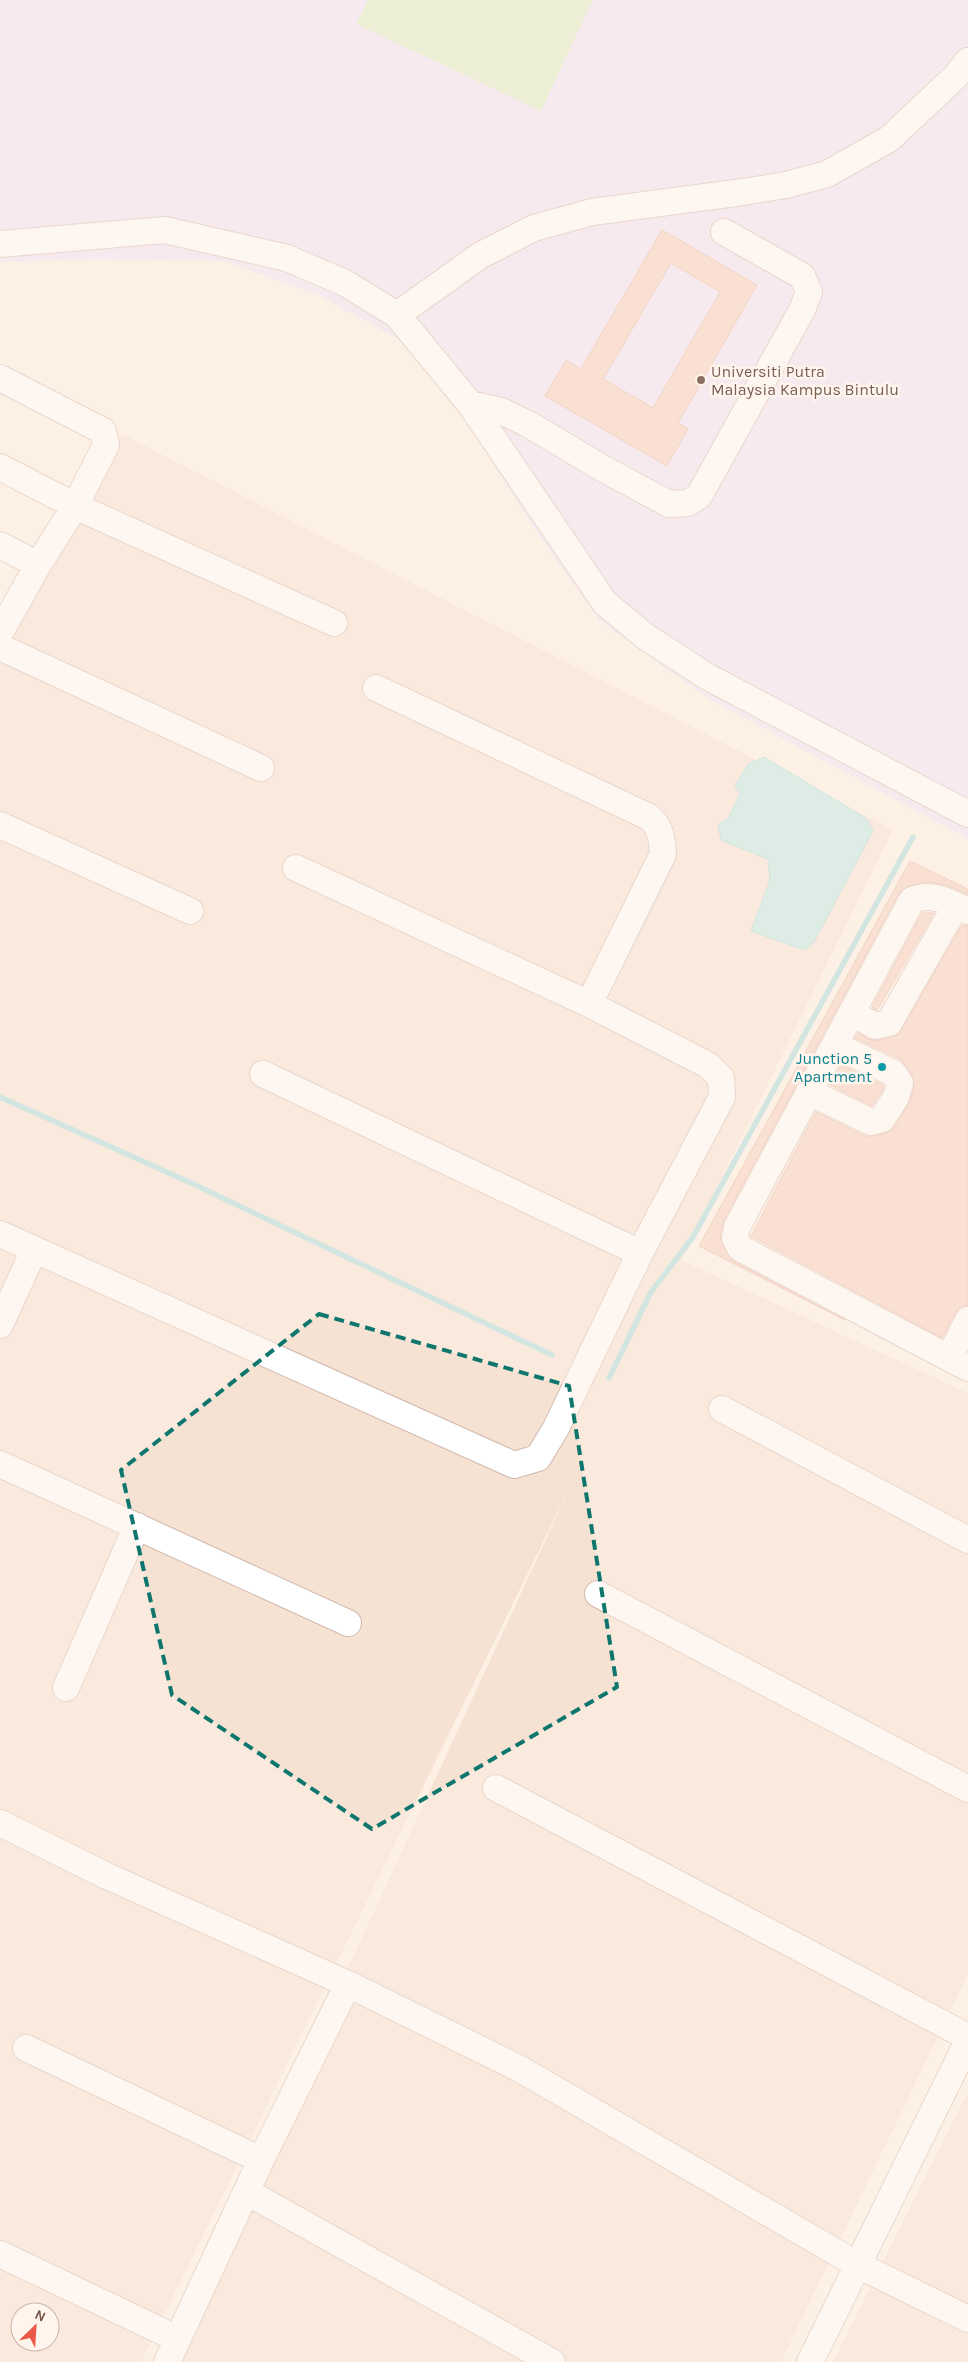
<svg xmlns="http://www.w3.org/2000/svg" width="968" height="2362" font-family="Karla,sans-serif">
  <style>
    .residential { fill: #f5e2d3; fill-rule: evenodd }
    .education { fill: #eee2f9 }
    .green { fill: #d8ebc3 }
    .water { fill: #b9e6e7; stroke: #9fd7d9 }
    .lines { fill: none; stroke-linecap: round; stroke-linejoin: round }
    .stream { stroke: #9fd7d9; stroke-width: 5.5 }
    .building { fill: #f3ccbc; stroke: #e6b09c; fill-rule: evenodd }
    .minor-casing { stroke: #d1b9ad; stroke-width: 28 }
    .minor { stroke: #fff; stroke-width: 26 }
    .marked { fill: none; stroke: #0f766e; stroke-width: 4; stroke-dasharray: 10 6; stroke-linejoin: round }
    .education-dot { fill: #8d6e63; stroke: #fff5ec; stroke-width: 2 }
    .culture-dot { fill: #0f9aa8; stroke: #fff5ec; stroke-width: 2 }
    .labels { text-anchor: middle; stroke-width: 5; stroke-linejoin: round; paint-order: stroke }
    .education-label { font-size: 16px; fill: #785e54; stroke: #fff5ec; text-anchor: start }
    .culture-label { font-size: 16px; fill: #0d838f; stroke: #fff5ec; text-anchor: end }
  </style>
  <rect width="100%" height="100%" fill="#fdf1e5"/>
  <path class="residential" d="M122 434 893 830 681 1260 968 1393V1974L781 2362H166L571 1485 141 2362H0V614ZM20 2312H50V2342H20Z
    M968 2092V2362H833Z"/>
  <path class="education" d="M0 0H968V839L706 697 600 621 535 530 466 420 402 341 318 295 223 261 96 259 0 262Z"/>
  <path class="green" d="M368 0H593L541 111 356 24Z"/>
  <path class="water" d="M764 757 866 818 873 831 814 942 804 950 751 931 770 880 768 859 721 840 718 824 728 819 740 794 735 786 748 764Z"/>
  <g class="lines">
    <path class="stream" d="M0 1097 189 1182 552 1355
      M609 1378 651 1292 693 1237 913 837"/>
  </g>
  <path class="building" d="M662 230 757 285 678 423 688 429 667 466 545 396 566 360 581 369ZM671 263 720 292 653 408 603 379Z
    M910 861 968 889V894L946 885 928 882 908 886 899 893 724 1220 720 1235 722 1245 733 1261 845 1320 699 1246Z
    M922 913H934L877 1010 872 1007Z
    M962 925 968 926V1305L960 1307 955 1313 942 1338 751 1236 816 1112 865 1136H875L886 1133 895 1127 910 1101 914 1087 912 1075 900 1059 855 1038 858 1033 868 1039 877 1041 898 1035Z
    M841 1065 883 1085 882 1091 872 1106 830 1085Z"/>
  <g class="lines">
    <g class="minor-casing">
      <path id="minor" d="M0 244 165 230 287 258 345 283 397 315 470 404 605 603 646 637 708 677 968 814
        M397 315 481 255 534 228 592 212 743 192 786 185 827 174 889 139 955 77 968 61
        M0 378 103 431 106 445 75 506 38 565 0 633
        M470 404 501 411 530 425 602 468 669 504 688 503 699 496 802 310 809 292 802 276 724 232
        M0 467 75 506 334 623
        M0 545 38 565
        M0 647 261 768
        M376 688 649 817C661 827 662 839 663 854L589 1004
        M0 825 190 911
        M968 911C950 902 932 892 912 900L737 1227 735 1238 740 1248 968 1368
        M852 1013 875 1026 889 1023 956 905
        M263 1074 640 1253
        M809 1092 871 1122 882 1119 896 1097 900 1083 893 1073 835 1045
        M0 1234 514 1465 538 1458 556 1428 640 1253 722 1097 721 1078 708 1065 589 1004 296 868
        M0 1325 34 1250
        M949 1358 968 1320
        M722 1409 968 1540
        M0 1464 348 1623
        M598 1594 968 1789
        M66 1688 137 1526
        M496 1788 968 2037
        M0 1823 107 1876 348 1984 261 2160 167 2362
        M348 1984 520 2069 858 2265 968 2319
        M26 2048 261 2160
        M247 2192 552 2362
        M0 2254 178 2339
        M810 2362 968 2041"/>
    </g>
    <use href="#minor" class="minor"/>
  </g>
  <path d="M0 0H968V2362H0ZM319 1314 569 1386 617 1687 372 1829 172 1695 121 1470Z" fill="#fdf1e5" fill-opacity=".55" fill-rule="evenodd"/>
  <path class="marked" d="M319 1314 569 1386 617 1687 372 1829 172 1695 121 1470Z"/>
  <circle class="education-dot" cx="701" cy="380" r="5"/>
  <circle class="culture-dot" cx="882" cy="1067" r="5"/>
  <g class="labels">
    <g class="education-label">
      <text x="711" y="377">Universiti Putra<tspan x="711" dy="18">Malaysia Kampus Bintulu</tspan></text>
    </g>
    <g class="culture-label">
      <text x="872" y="1064">Junction 5<tspan x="872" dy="18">Apartment</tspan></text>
    </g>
  </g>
  <g transform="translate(35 2327) rotate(25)"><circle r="24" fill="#fff5ec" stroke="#c9b5ab"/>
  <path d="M0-4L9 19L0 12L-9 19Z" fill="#ea5947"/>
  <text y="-8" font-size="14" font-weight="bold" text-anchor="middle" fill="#775449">N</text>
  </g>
</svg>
